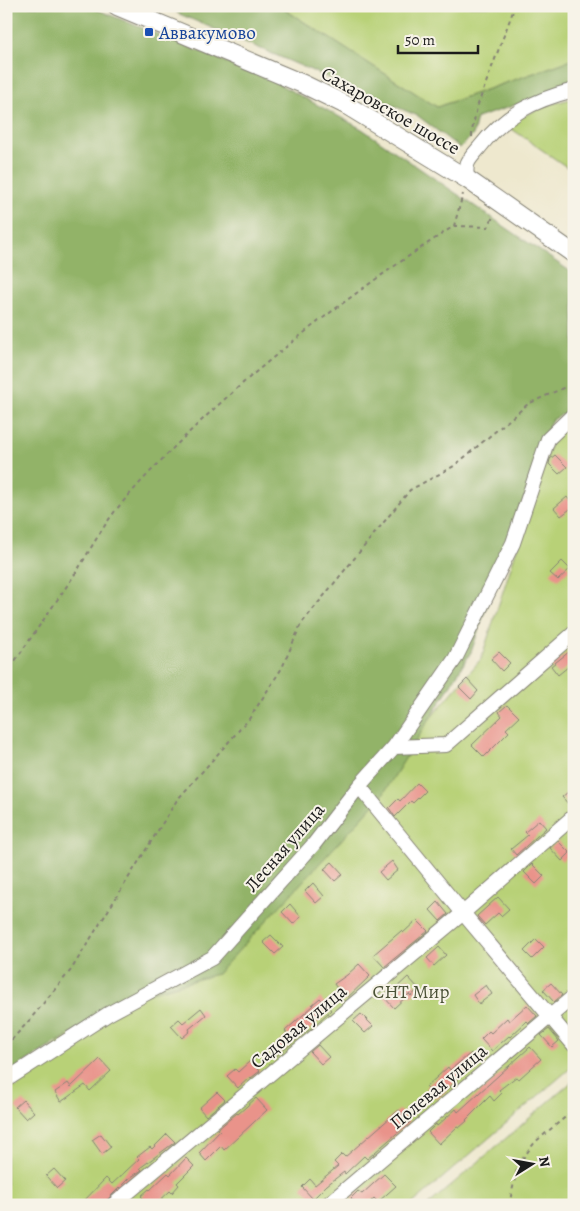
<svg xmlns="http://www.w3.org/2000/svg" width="580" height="1211" font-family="Alegreya,serif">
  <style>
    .green { fill: #b8d177; stroke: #6a764a }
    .forest { fill: #92b368; stroke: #576842 }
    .building { fill: #e9938a }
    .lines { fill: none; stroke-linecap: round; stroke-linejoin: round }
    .minor-casing { stroke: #858275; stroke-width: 16 }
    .major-casing { stroke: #858275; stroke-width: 20 }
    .path { stroke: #858275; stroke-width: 2; stroke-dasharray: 4 4; stroke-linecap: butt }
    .minor { stroke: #fff; stroke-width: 14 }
    .major { stroke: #fff; stroke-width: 18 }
    .transit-dot { fill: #1a4fb4; stroke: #f7f3e8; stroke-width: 2 }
    .labels { text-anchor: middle; stroke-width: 4; stroke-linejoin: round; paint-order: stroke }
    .transit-label { font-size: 19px; fill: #164399; stroke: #f7f3e8; text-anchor: start }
    .street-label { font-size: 19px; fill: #1c1c1c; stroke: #f7f3e8 }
    .park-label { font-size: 19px; fill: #4b5237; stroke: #f7f3e8 }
  </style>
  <rect width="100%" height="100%" fill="#f7f3e8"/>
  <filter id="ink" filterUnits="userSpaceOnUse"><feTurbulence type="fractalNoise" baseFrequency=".02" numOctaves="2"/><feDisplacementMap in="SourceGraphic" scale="10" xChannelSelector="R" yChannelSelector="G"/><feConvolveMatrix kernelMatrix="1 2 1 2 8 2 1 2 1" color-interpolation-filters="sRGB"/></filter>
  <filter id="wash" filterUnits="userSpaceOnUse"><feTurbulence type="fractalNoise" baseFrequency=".0096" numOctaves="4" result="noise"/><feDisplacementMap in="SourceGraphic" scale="20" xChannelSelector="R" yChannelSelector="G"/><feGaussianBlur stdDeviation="1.12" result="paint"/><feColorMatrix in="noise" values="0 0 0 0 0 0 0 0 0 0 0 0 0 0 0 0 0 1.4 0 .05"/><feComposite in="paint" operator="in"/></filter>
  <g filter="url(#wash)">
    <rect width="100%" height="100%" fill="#eee8ce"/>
    <path class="green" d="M279 6H574V59L437 107Z
      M574 98V172L506 125 544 106Z
      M574 411V1065L411 1205H6V1084L333 832 481 659 559 419Z
      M574 1080V1205H428Z"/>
    <path class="forest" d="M6 6H88L275 82 362 129 574 274V407L551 421 471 652 382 796 217 974 127 999 6 1074Z
      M178 6H279L437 107 574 59V85L477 118 473 135 460 148 418 116 177 13Z"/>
    <g id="blocks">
      <path class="building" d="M555 455 567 467 559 474 549 464 550 459Z
        M567 497 574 506 561 516 554 508Z
        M562 561 570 569 558 580 550 573Z
        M574 648V662L558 675 551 666Z
        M499 652 510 663 502 671 491 659Z
        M467 679 478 691 471 699 459 687Z
        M507 705 519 717 506 729 509 732 484 757 472 745 502 716 499 712Z
        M417 783 425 791 413 803 411 801 395 817 389 808 398 799 400 801Z
        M574 787V807L572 808 562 797Z
        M539 820 546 828 516 855 511 849 528 835 525 832Z
        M558 841 570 853 562 861 550 848Z
        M392 861 398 870 386 880 379 872Z
        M332 862 343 874 335 881 324 869Z
        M532 864 544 876 536 884 524 872Z
        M313 883 324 896 316 903 305 891Z
        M498 897 509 909 501 916 498 913 485 925 477 916Z
        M438 902 448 914 440 921 430 910Z
        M290 904 301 917 293 924 282 912Z
        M417 920 428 931 384 967 373 955 401 931 403 933Z
        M271 935 283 947 275 954 263 942Z
        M536 939 544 947 532 959 524 951Z
        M439 947 446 955 434 966 427 958Z
        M359 964 370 976 343 1002 341 999 343 997 334 984 347 975Z
        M408 977 419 989 411 996 409 994 394 1008 383 996 391 988 393 991Z
        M551 983 562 995 554 1002 543 990Z
        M486 985 492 994 479 1004 473 995Z
        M320 998 331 1010 315 1025 275 1057 270 1051 288 1035 285 1031 313 1006 312 1005Z
        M527 1005 537 1016 529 1023 527 1021 510 1037 509 1036 492 1051 481 1039 489 1031 491 1033 507 1018 509 1021Z
        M201 1008 206 1015 189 1029 190 1031 182 1038 171 1026 179 1019 183 1023Z
        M361 1014 373 1026 365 1033 353 1021Z
        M549 1029 559 1041 552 1047 541 1035Z
        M318 1045 329 1057 321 1064 310 1052Z
        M530 1047 541 1059 519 1079 516 1077 499 1090 502 1093 494 1101 490 1096 466 1120 467 1121 459 1128 457 1127 439 1144 428 1132 436 1124 437 1126 456 1109 458 1112Z
        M471 1053 478 1061 437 1099 426 1087 448 1067 450 1070Z
        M100 1059 111 1071 90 1091 85 1085 61 1102 55 1092 68 1083 71 1087Z
        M250 1061 260 1071 251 1078 250 1077 238 1088 227 1076 235 1069 238 1072Z
        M217 1092 225 1100 206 1116 199 1108Z
        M256 1098 267 1110 224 1150 221 1146 206 1161 199 1153 220 1131 218 1129 237 1113 238 1114Z
        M23 1100 34 1112 26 1119 15 1107Z
        M399 1110 410 1122 367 1159 364 1156 345 1174 344 1172 327 1185 313 1199 302 1187 310 1179 315 1185 338 1166 334 1162 342 1154 345 1157Z
        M101 1134 111 1147 102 1154 92 1140Z
        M167 1134 175 1142 140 1168 142 1170 128 1179 102 1205H80L106 1178 112 1184 139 1159 137 1157 150 1147 152 1149Z
        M186 1158 194 1166 177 1183 179 1185 172 1193 170 1191 155 1205H149L141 1196 149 1189 150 1190 168 1173 170 1175Z
        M54 1169 65 1181 57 1188 46 1176Z
        M384 1174 396 1186 378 1202 374 1198 367 1205H357L351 1198 358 1191 362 1194Z"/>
    </g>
  </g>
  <g filter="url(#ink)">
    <use href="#blocks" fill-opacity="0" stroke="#858275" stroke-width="1"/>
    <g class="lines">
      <g class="minor-casing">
        <path id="minor" d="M467 179C465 162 468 161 479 148 504 115 534 100 574 90
          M394 747 455 659 513 543 548 439 574 414
          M359 786 463 913 574 1045
          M6 1080 108 1014 212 958 314 844 359 786 394 747 446 745 574 633
          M113 1205 463 913 574 816
          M327 1205 574 996"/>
      </g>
      <g class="major-casing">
        <path id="major" d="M117 6 303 84 348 106 467 179 574 254"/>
      </g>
      <path class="path" d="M472 137V131L477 107 515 6
        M454 226 488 227 494 215
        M6 674C30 639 54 605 77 571 90 550 105 522 121 504 216 395 333 305 454 226L463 194
        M6 1046 27 1023 71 970 177 800 249 719 282 668 301 624 410 490 454 466 528 404 574 383
        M509 1205 518 1165 535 1142 574 1110"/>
      <use href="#minor" class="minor"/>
      <use href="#major" class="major"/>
    </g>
  </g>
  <rect class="transit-dot" x="144" y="27" width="10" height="10" rx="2.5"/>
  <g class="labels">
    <g class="transit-label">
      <text x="159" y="39">Аввакумово</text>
    </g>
    <g class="street-label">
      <text transform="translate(391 110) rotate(30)" y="7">Сахаровское шоссе</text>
      <text transform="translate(284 847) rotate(-49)" y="7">Лесная улица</text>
      <text transform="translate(298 1026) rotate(-40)" y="7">Садовая улица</text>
      <text transform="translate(438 1086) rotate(-40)" y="7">Полевая улица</text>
    </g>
    <g class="park-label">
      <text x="411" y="998">СНТ Мир</text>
    </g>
  </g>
  <rect width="580" height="1211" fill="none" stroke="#f7f3e8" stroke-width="25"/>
  <g transform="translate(532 1164) rotate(79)" stroke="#f7f3e8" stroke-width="4" paint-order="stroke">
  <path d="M0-4L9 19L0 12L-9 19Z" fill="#1c1c1c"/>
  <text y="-8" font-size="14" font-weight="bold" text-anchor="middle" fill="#1c1c1c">N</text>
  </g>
  <path d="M398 45v8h80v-8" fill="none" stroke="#1c1c1c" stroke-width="2.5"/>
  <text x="405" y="45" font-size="15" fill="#1c1c1c" stroke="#f7f3e8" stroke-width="4" paint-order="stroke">50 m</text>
</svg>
